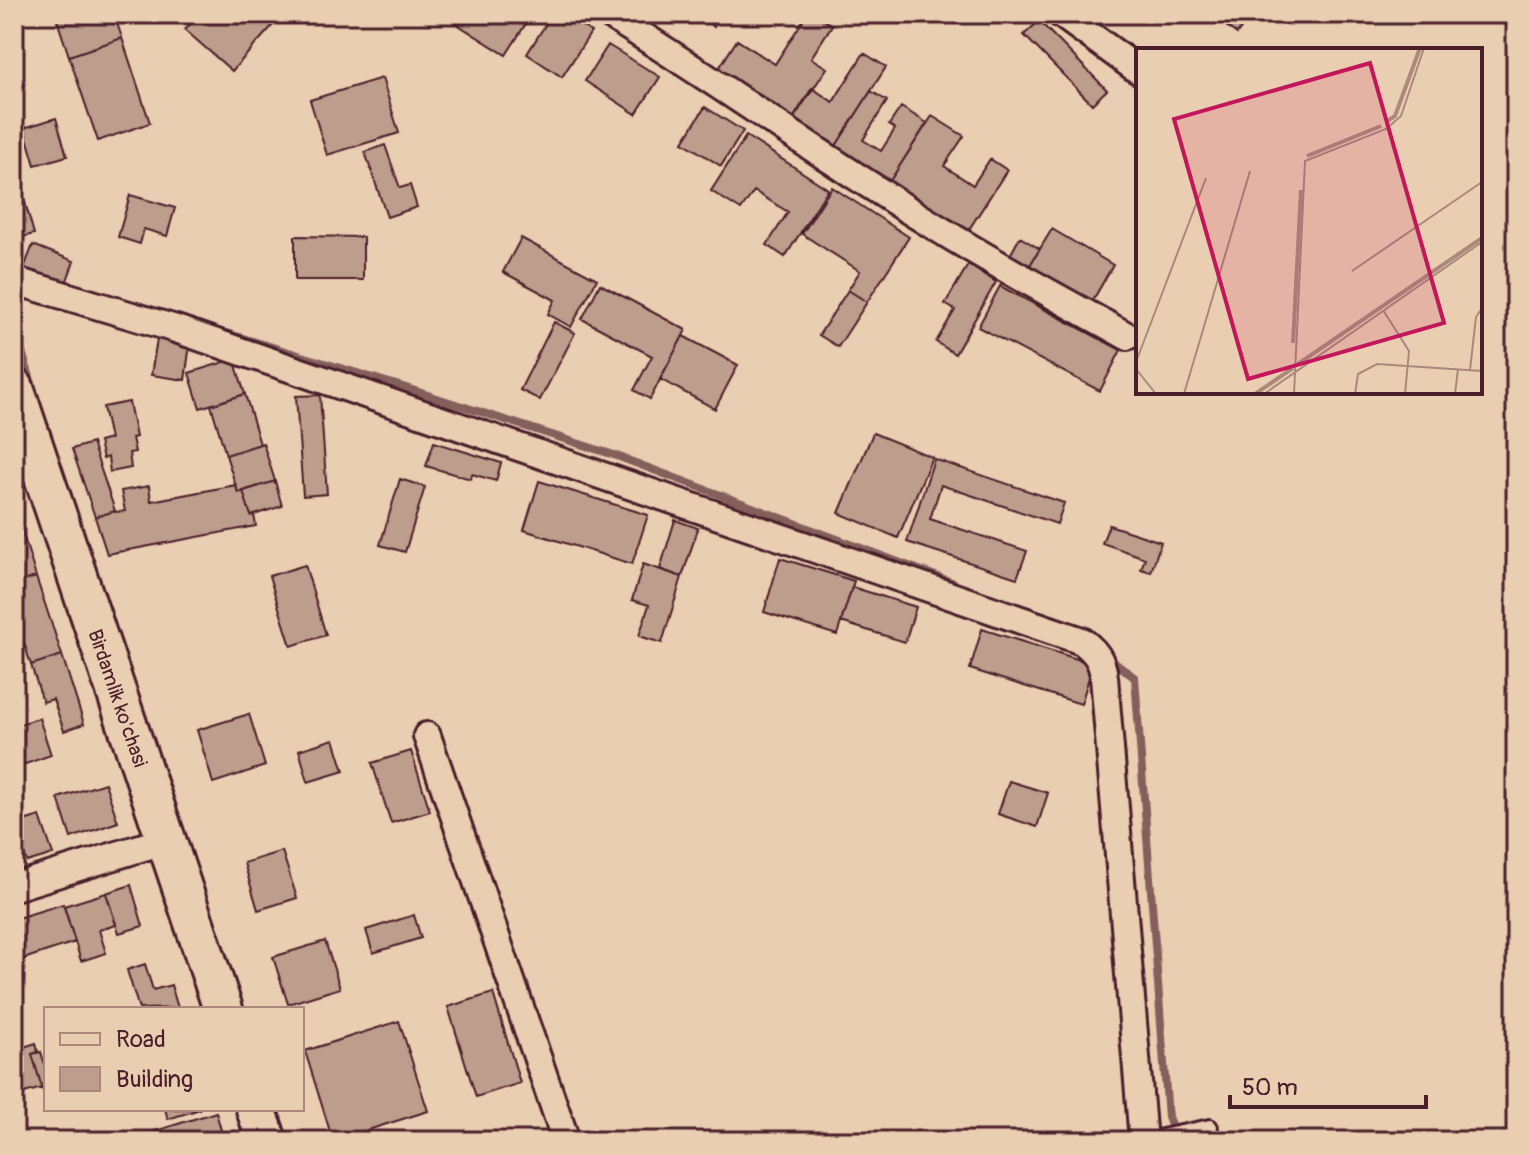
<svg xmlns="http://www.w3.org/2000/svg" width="1530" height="1155" font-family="Pangolin,sans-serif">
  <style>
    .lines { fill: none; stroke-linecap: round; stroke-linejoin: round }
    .stream { stroke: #845f5c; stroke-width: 8 }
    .building { fill: #bd9d8c; stroke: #4a1f2b; stroke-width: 2 }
    .lane-casing { stroke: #4a1f2b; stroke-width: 20 }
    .street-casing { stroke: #4a1f2b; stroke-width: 32 }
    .secondary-casing { stroke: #4a1f2b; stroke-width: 44 }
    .lane { stroke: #eaceb1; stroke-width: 14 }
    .street { stroke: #eaceb1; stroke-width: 26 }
    .secondary { stroke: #eaceb1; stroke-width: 38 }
    .labels { text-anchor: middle; stroke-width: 6; stroke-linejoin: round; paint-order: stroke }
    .street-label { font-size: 20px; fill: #4a1f2b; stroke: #eaceb1 }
    .inset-river { fill: none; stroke: #ab8a7c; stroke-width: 4 }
    .inset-road { fill: none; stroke: #aa887b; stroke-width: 2 }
    .view { fill: #c2185b; fill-opacity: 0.15; stroke: #c2185b; stroke-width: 4 }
    .inset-edge { fill: none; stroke: #4a1f2b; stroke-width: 4 }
  </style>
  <rect width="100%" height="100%" fill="#eaceb1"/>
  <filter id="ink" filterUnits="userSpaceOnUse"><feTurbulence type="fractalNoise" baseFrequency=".0125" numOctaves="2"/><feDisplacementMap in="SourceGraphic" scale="16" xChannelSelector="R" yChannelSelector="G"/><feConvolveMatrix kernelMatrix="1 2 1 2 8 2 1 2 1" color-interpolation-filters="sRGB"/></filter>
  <g filter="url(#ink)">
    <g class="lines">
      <path class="stream" d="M14 327 34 390
        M226 333 406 388 614 455 954 583
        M1106 655 1135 678 1168 1117 1175 1136"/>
    </g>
    <path class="building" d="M55 14H114L122 38 69 56Z
      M199 14H260L273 25 232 71 185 30Z
      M441 14H532L506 55Z
      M552 14H564L591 32 562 77 527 54Z
      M635 14H656L649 24Z
      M695 14H722L714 27Z
      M807 14H814L832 25 811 58 827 68 791 122 716 73 737 40 775 64Z
      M1210 14H1252L1237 34Z
      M1039 21 1107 90 1092 104 1024 35Z
      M122 38 150 123 98 141 69 56Z
      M608 45 660 77 636 114 585 81Z
      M864 53 886 67 834 149 791 122 812 88 833 102Z
      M382 78 399 133 327 155 310 100Z
      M871 91 887 101 863 140 881 151 895 129 889 125 901 107 927 123 888 184 834 149Z
      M705 107 743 131 721 166 683 142Z
      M932 116 964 136 944 166 973 185 990 159 1007 170 966 234 888 184Z
      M56 118 67 156 35 165 24 128Z
      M746 136 828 189 785 257 767 245 788 212 754 191 741 210 711 191Z
      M385 145 400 188 410 185 417 207 387 217 365 152Z
      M17 174 34 234 14 239V175Z
      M832 187 909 237 867 302 848 290 860 271 802 234Z
      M130 195 175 208 167 236 144 229 140 244 118 237Z
      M1052 229 1113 265 1089 307 1027 270Z
      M295 236 363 237V280H295Z
      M1020 237 1040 249 1027 270 1008 259Z
      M521 238 597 279 571 327 548 314 555 300 503 272Z
      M33 245 74 261 66 283 24 268Z
      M968 265 996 282 955 354 936 342 955 310 945 304Z
      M600 284 686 330 650 399 634 390 652 356 582 319Z
      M1000 286 1121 350 1100 391 978 327Z
      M848 290 867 302 838 347 819 335Z
      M554 322 575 333 540 400 520 390Z
      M683 336 738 365 715 409 660 379Z
      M157 339 190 344 185 380 151 375Z
      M234 359 245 394 200 408 189 373Z
      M245 394 260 444 226 455 211 405Z
      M320 395 327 494 303 496 296 396Z
      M129 402 136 437 132 438 135 452 129 453 131 468 110 472 108 457 103 459 99 442 110 439 103 407Z
      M873 433 932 457 898 538 839 513Z
      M434 442 501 463 496 481 472 474 471 479 426 466Z
      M92 443 115 511 95 517 72 449Z
      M263 443 275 481 238 493 226 455Z
      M934 459 1064 503 1057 524 941 485 930 519 1027 551 1017 578 907 542Z
      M400 479 425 487 405 552 380 545Z
      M275 481 282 506 251 516 243 491Z
      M539 481 648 515 632 564 524 530Z
      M236 485 238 493 243 491 251 516 254 515 256 526 107 554 95 517 115 511V512L125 511 121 491 149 486 151 501Z
      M675 520 698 528 682 577 660 569Z
      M19 521 36 577 14 584V522Z
      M1109 525 1161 542 1151 572 1141 569 1145 558 1102 543Z
      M780 558 854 581 837 635 764 612Z
      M643 564 682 577 662 643 639 636 649 605 632 600Z
      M305 565 326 635 291 646 269 576Z
      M36 577 62 655 31 665 14 611V584Z
      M852 587 916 607 905 642 841 622Z
      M982 629 1093 664 1081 704 970 669Z
      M62 655 84 724 64 731 53 699 43 702 31 665Z
      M249 714 265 766 213 783 197 730Z
      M39 718 51 755 14 768V726Z
      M334 739 344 771 308 782 299 750Z
      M411 751 430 811 391 823 372 763Z
      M1009 781 1048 793 1037 827 998 814Z
      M105 783 118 822 71 838 58 798Z
      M40 816 53 854 27 862 14 824Z
      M282 851 297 898 258 910 244 863Z
      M131 885 143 926 119 933 106 893Z
      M106 893 116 925 99 930 106 953 81 961 64 906Z
      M63 904 75 942 14 962V919Z
      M414 915 421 938 373 953 366 930Z
      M325 941 340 988 288 1004 273 957Z
      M145 964 153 990 171 985 178 1008 139 1009 127 970Z
      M493 993 520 1083 476 1097 448 1007Z
      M399 1021 428 1111 333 1141 305 1051Z
      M36 1043 38 1052 32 1054 42 1088 14 1096V1050Z
      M41 1052 46 1068 45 1098 32 1054Z
      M165 1109H200L168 1119Z
      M216 1112 224 1141H148L146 1134Z"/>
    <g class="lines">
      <g class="lane-casing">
        <path id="lane" d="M1143 1141 1210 1127"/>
      </g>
      <g class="street-casing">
        <path id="street" d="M608 14C700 71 788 133 879 191 959 244 1043 290 1127 336
          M1061 14 1138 70
          M14 282 22 283 176 329 1082 641C1096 652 1102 660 1104 677L1143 1141
          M427 736 566 1141
          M14 887 166 840"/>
      </g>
      <g class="secondary-casing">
        <path id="secondary" d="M14 388 223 1009
          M256 1109 267 1141"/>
      </g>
      <use href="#lane" class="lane"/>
      <use href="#street" class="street"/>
      <use href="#secondary" class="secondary"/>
    </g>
  </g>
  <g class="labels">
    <g class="street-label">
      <text transform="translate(118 698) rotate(71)" y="7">Birdamlik ko'chasi</text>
    </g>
  </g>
  <g transform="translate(1136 48)">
    <rect width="346" height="346" fill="#eaceb1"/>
    <path class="inset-river" d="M250 74 259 68 284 0M171 108 245 78M157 295 165 142M162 316 346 190M119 346 157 320"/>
    <path class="inset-road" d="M216 223 346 134M247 262 273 303 269 346M0 314 70 130M0 321 20 346M334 322 340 269 346 260M48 346 114 123M128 346 346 194M158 346 169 113 250 81 265 68 288 0M219 346 222 326 241 316 346 323M319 346 322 321"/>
    <path class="view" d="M234 15 308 275 112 331 38 71Z"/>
    <rect width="346" height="346" class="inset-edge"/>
  </g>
  <rect width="1530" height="1155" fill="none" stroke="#eaceb1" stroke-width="48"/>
  <rect x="24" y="24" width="1482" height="1107" fill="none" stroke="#4a1f2b" stroke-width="3" filter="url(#ink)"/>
  <rect x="44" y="1007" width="260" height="104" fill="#eaceb1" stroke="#aa887b" stroke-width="2"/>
  <rect x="60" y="1033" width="40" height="12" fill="#eaceb1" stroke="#aa887b" stroke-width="2"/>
  <text x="116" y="1047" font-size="24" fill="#4a1f2b">Road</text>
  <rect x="60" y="1067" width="40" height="24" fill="#bd9d8c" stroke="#aa887b" stroke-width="2"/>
  <text x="116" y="1087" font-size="24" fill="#4a1f2b">Building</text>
  <path d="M1230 1095v12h196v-12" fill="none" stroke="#4a1f2b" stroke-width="4"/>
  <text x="1242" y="1095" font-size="24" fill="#4a1f2b" stroke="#eaceb1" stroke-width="6" paint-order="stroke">50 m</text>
</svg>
